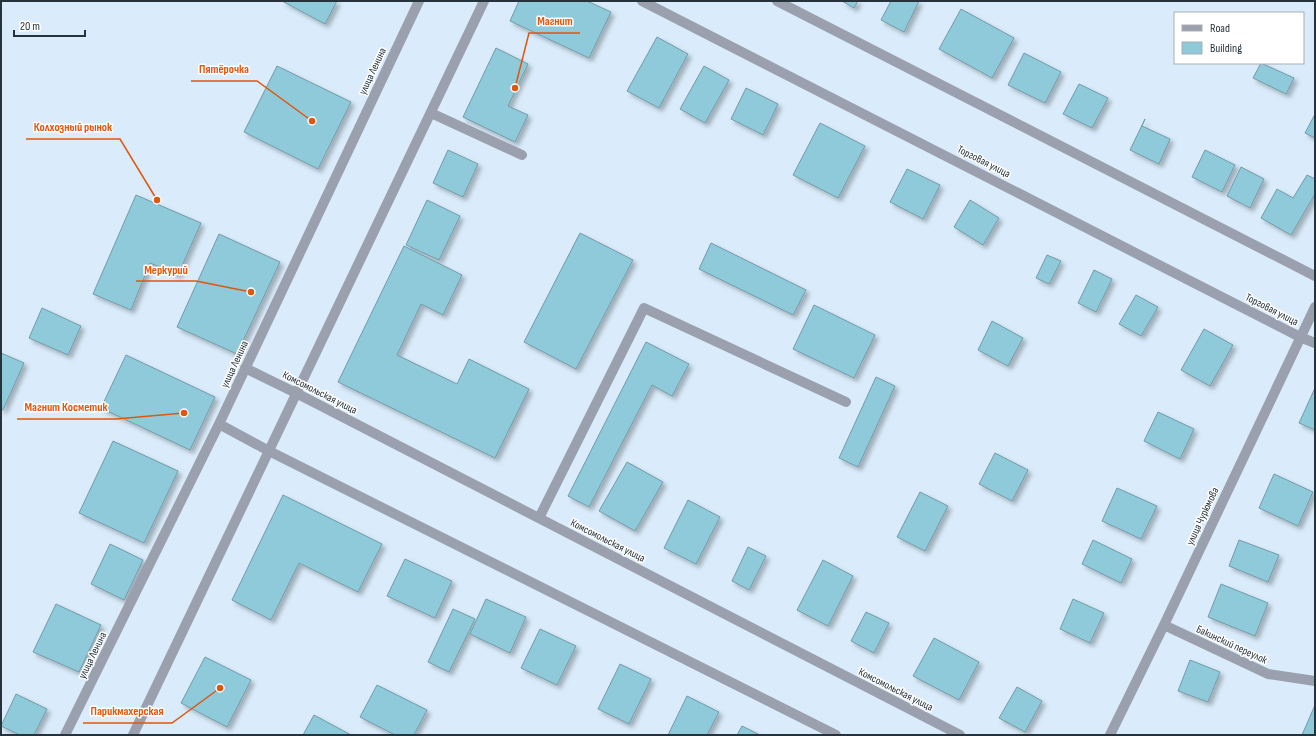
<svg xmlns="http://www.w3.org/2000/svg" width="1316" height="736" font-family="'Sofia Sans Condensed',sans-serif">
  <style>
    .building { fill: #8fcadb; stroke: #729aa6; filter: url(#shadow) }
    .lines { fill: none; stroke-linecap: round; stroke-linejoin: round }
    .minor { stroke: #9ba0ae; stroke-width: 10 }
    .labels { text-anchor: middle; stroke-width: 3; stroke-linejoin: round; paint-order: stroke }
    .street-label { font-size: 11px; fill: #27333c; stroke: #fff }
    .leader { fill: none; stroke: #de570e; stroke-width: 1.5 }
    .callout-dot { fill: #de570e; stroke: #fff; stroke-width: 1.5 }
    .callout-label { font-size: 12px; text-anchor: middle; font-weight: bold; fill: #de570e; stroke: #fff; stroke-width: 3; stroke-linejoin: round; paint-order: stroke }
  </style>
  <defs>
    <filter id="shadow"><feDropShadow dx="3.5" dy="3.5" stdDeviation="2" flood-color="#0004"/></filter>
  </defs>
  <rect width="100%" height="100%" fill="#daecfb"/>
  <path class="building" d="M282 1H337L325 24Z
    M519 1H587L611 12 589 58 510 21Z
    M842 1H858L854 8Z
    M891 1H919L904 32 881 20Z
    M961 9 1014 38 992 78 939 49Z
    M657 37 688 54 659 108 627 91Z
    M496 48 528 64 508 106 528 115 515 142 463 117Z
    M1024 53 1061 72 1045 103 1008 85Z
    M1261 63 1294 78 1286 94 1253 78Z
    M277 66 351 102 318 169 244 132Z
    M704 66 729 80 705 123 680 109Z
    M1079 84 1108 98 1092 128 1063 114Z
    M746 88 778 104 763 135 731 119Z
    M1315 114V138L1305 133Z
    M1145 119 1142 126 1170 139 1159 164 1130 150Z
    M820 123 865 146 838 198 793 175Z
    M448 150 478 164 463 197 433 183Z
    M1205 150 1235 165 1222 192 1192 177Z
    M1241 167 1264 179 1250 208 1227 196Z
    M907 169 940 185 923 219 890 202Z
    M1307 175 1315 179V194L1291 235 1261 218 1277 189 1293 198Z
    M136 195 201 223 178 275 150 263 131 310 93 294Z
    M427 200 460 216 439 260 406 245Z
    M970 200 999 218 983 245 954 227Z
    M580 233 633 260 576 369 524 342Z
    M219 234 280 262 237 354 177 327Z
    M711 243 806 290 793 315 699 269Z
    M404 246 462 275 443 315 421 304 397 355 457 384 469 359 529 389 495 458 338 382Z
    M1047 255 1061 261 1049 284 1036 278Z
    M1094 270 1112 279 1096 312 1078 303Z
    M1136 295 1158 307 1141 336 1119 324Z
    M814 305 875 335 854 378 793 349Z
    M42 308 81 326 68 355 29 338Z
    M992 321 1023 338 1008 366 978 350Z
    M1204 329 1233 345 1210 386 1181 370Z
    M646 342 689 364 672 396 652 385 589 507 568 496Z
    M1 353 24 363 3 410H1Z
    M126 355 215 397 190 450 101 408Z
    M876 377 895 386 858 467 839 458Z
    M1315 388V430L1299 423Z
    M1158 412 1194 429 1180 459 1144 441Z
    M113 441 178 471 144 543 79 513Z
    M995 453 1028 470 1012 501 979 484Z
    M627 462 663 482 635 531 599 511Z
    M1274 474 1313 492 1298 526 1259 508Z
    M1117 488 1157 506 1141 539 1102 521Z
    M920 492 948 506 925 551 897 537Z
    M283 495 382 544 358 592 299 563 271 620 232 600Z
    M688 500 720 517 696 564 664 548Z
    M1093 540 1132 559 1121 583 1082 564Z
    M1239 540 1279 555 1268 582 1229 566Z
    M110 544 143 560 124 600 91 584Z
    M748 547 766 556 749 590 732 581Z
    M405 559 452 581 435 618 387 596Z
    M823 560 853 576 828 626 797 610Z
    M1221 584 1268 603 1255 636 1208 617Z
    M486 599 526 617 510 653 470 634Z
    M1073 599 1104 613 1090 643 1060 629Z
    M56 604 101 625 79 672 33 652Z
    M453 609 475 619 449 672 428 662Z
    M866 612 889 623 874 653 851 641Z
    M540 629 576 646 557 685 521 668Z
    M934 638 979 662 959 700 913 676Z
    M205 657 251 680 227 727 181 703Z
    M1190 660 1220 672 1208 702 1178 691Z
    M620 664 651 679 629 724 598 709Z
    M377 685 427 710 414 735H395L360 717Z
    M1017 687 1042 701 1025 732 999 718Z
    M16 694 47 709 34 735H20L1 726Z
    M687 696 719 712 707 735H668Z
    M1315 705V735H1302Z
    M314 715 351 735H303Z
    M742 726 760 735H737Z"/>
  <g class="lines">
    <path class="minor" d="M642 1 1300 337 1315 343
      M777 1 1315 276
      M431 113 522 155
      M245 368 296 393 960 735
      M219 424 269 451 836 735
      M539 518 644 308 846 402
      M1164 625 1268 674 1315 681
      M65 735 219 424 419 1
      M133 735 484 1
      M1110 735 1164 625 1315 307"/>
  </g>
  <g class="labels">
    <g class="street-label">
      <text transform="translate(372 71) rotate(-65)" y="4">улица Ленина</text>
      <text transform="translate(984 161) rotate(27)" y="4">Торговая улица</text>
      <text transform="translate(1272 309) rotate(27)" y="4">Торговая улица</text>
      <text transform="translate(234 364) rotate(-65)" y="4">улица Ленина</text>
      <text transform="translate(320 392) rotate(27)" y="4">Комсомольская улица</text>
      <text transform="translate(1202 516) rotate(-65)" y="4">улица Чурюмова</text>
      <text transform="translate(608 540) rotate(27)" y="4">Комсомольская улица</text>
      <text transform="translate(1232 644) rotate(25)" y="4">Бакинский переулок</text>
      <text transform="translate(92 655) rotate(-64)" y="4">улица Ленина</text>
      <text transform="translate(896 689) rotate(27)" y="4">Комсомольская улица</text>
    </g>
  </g>
  <path class="leader" d="M515 88L529 33H580M312 121L257 81H191M157 200L120 139H26M251 292L196 281H136M184 413L116 419H17M220 688L172 723H83"/>
  <g class="callout-dot">
    <circle cx="515" cy="88" r="4"/>
    <circle cx="312" cy="121" r="4"/>
    <circle cx="157" cy="200" r="4"/>
    <circle cx="251" cy="292" r="4"/>
    <circle cx="184" cy="413" r="4"/>
    <circle cx="220" cy="688" r="4"/>
  </g>
  <g class="callout-label">
    <text x="555" y="25">Магнит</text>
    <text x="224" y="73">Пятёрочка</text>
    <text x="73" y="131">Колхозный рынок</text>
    <text x="166" y="274">Меркурий</text>
    <text x="66" y="411">Магнит Косметик</text>
    <text x="127" y="715">Парикмахерская</text>
  </g>
  <rect width="1316" height="736" fill="none" stroke="#27333c" stroke-width="4"/>
  <rect x="1174" y="12" width="130" height="52" fill="#ffffff" stroke="#a9adb1"/>
  <rect x="1182" y="25" width="20" height="6" fill="#9ba0ae" stroke="#a9adb1"/>
  <text x="1210" y="32" font-size="12" fill="#27333c">Road</text>
  <rect x="1182" y="42" width="20" height="12" fill="#8fcadb" stroke="#a9adb1"/>
  <text x="1210" y="52" font-size="12" fill="#27333c">Building</text>
  <path d="M14 30v6h71v-6" fill="none" stroke="#27333c" stroke-width="2"/>
  <text x="20" y="30" font-size="12" fill="#27333c" stroke="#ffffff" stroke-width="3" paint-order="stroke">20 m</text>
</svg>
